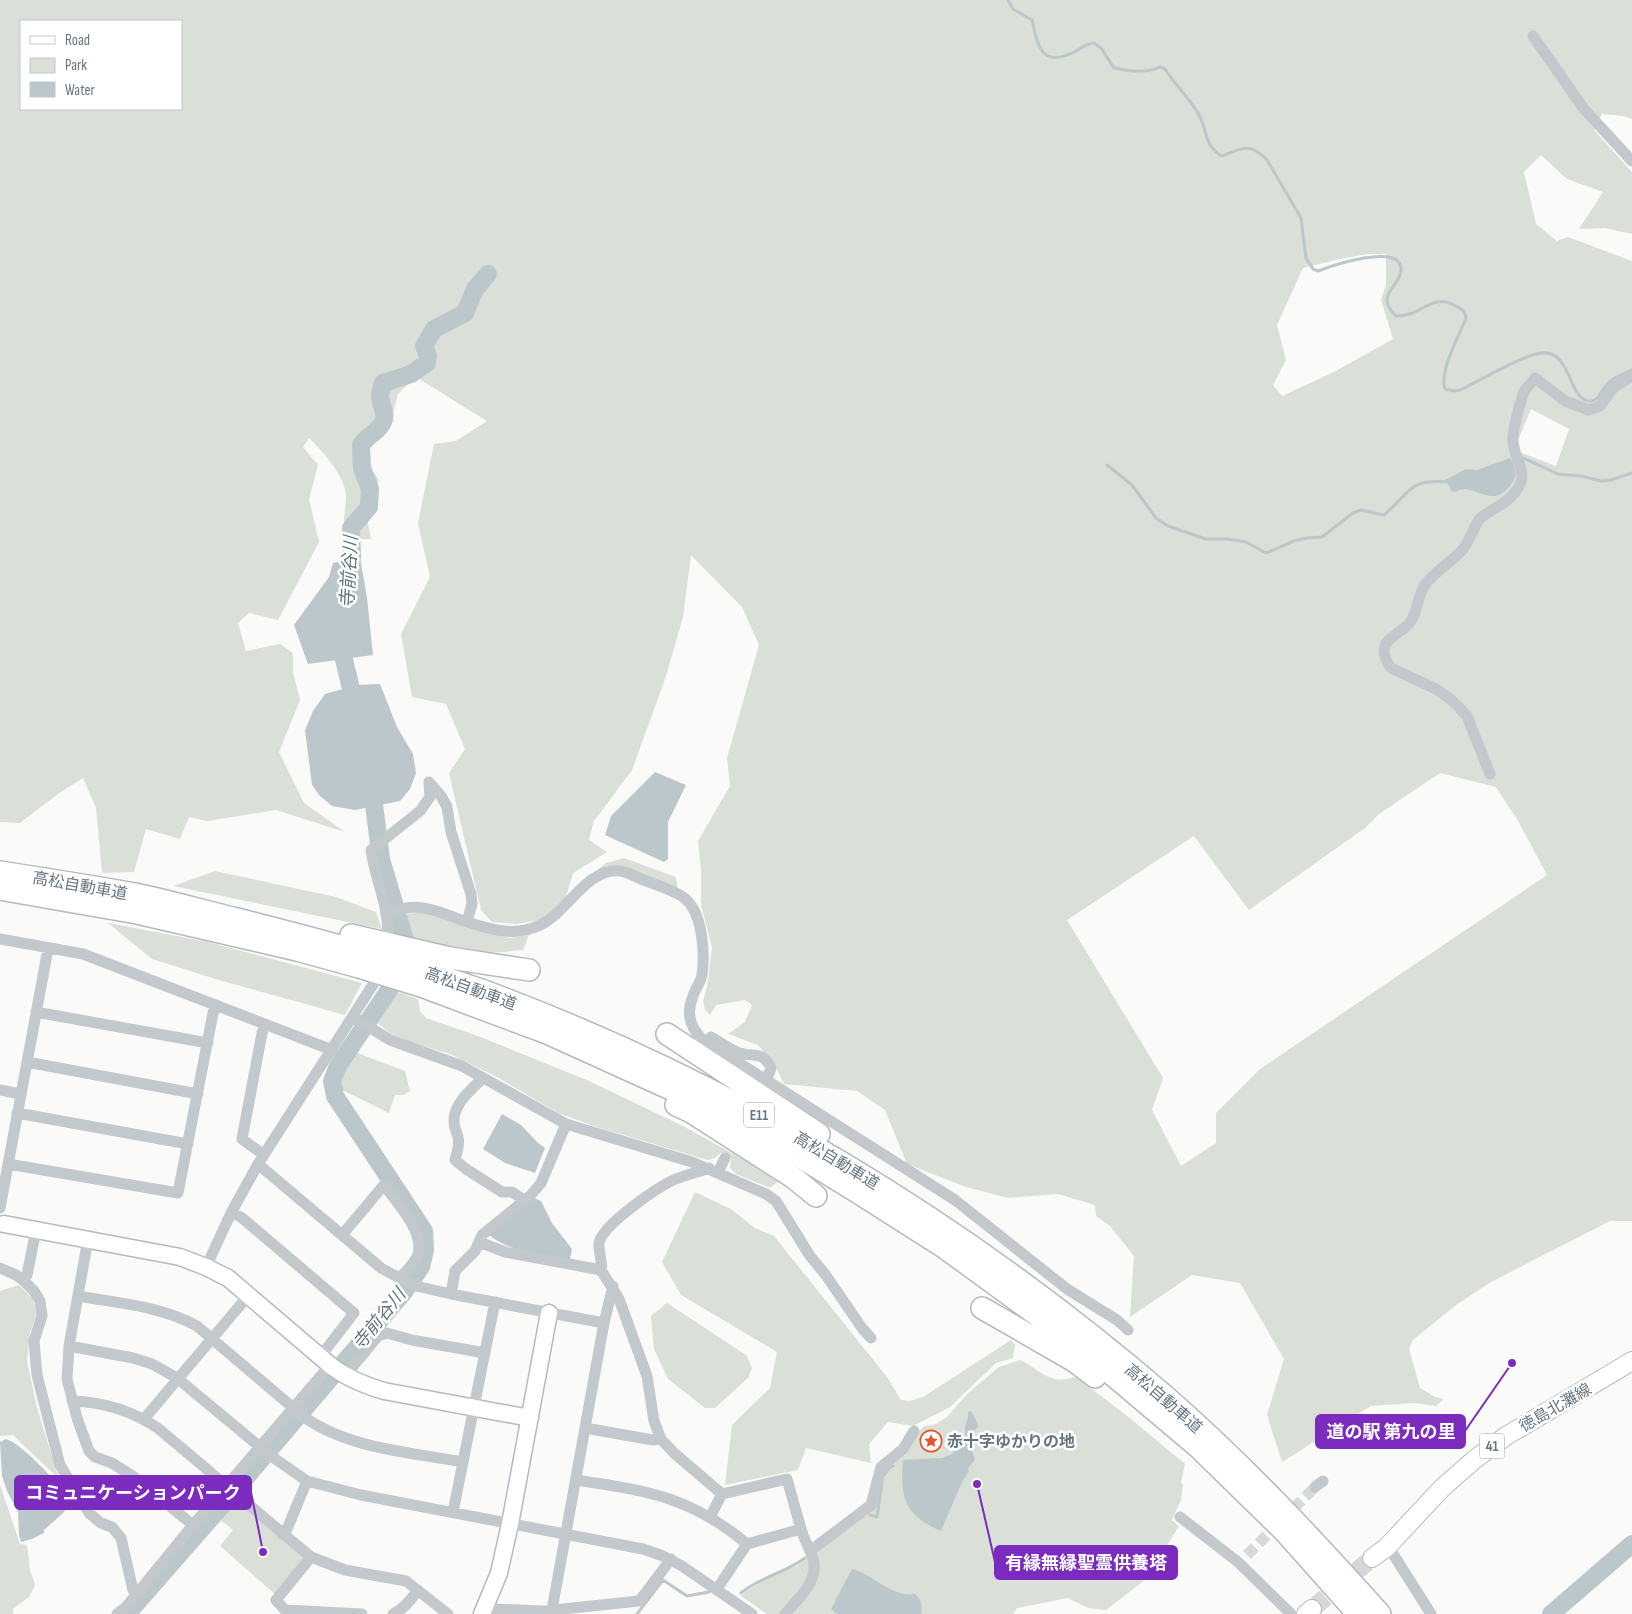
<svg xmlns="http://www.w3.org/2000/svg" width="1632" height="1614" font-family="'Sofia Sans Condensed','Noto Sans JP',sans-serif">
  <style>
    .green { fill: #dadfd7; fill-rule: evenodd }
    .water { fill: #bbc7cb }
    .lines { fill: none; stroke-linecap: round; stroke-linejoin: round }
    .stream { stroke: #bbc7cb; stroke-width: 3 }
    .river { stroke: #bbc7cb; stroke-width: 18 }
    .street-tunnel { stroke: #d5d9db; stroke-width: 11; stroke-dasharray: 11 5.5; stroke-linecap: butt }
    .primary-tunnel { stroke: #d5d9db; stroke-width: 18; stroke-dasharray: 18 9; stroke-linecap: butt }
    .secondary-casing { stroke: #b3babf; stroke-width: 19 }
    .primary-casing { stroke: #b5babe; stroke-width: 20 }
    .highway-casing { stroke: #b4b9bd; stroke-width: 24 }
    .street { stroke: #c3c8cc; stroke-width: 11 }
    .secondary { stroke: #fff; stroke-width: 16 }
    .primary { stroke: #fff; stroke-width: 18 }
    .highway { stroke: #fff; stroke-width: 21 }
    .labels { text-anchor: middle; stroke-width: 5; stroke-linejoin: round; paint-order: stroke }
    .shield { fill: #fff; stroke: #939fa8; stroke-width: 1 }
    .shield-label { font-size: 15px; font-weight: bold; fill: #657683 }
    .street-label { font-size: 16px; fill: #657683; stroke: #fff }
    .poi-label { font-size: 16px; font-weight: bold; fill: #657683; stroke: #fff; text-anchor: start }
    .water-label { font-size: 18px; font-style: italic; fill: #60757c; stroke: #fff }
    .leader { fill: none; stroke: #7b2cbf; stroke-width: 2 }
    .callout-dot { fill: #7b2cbf; stroke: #fff; stroke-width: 2 }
    .callout { fill: #7b2cbf; stroke: #7b2cbf; stroke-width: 2 }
    .callout-label { font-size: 18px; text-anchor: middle; font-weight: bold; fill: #fff }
  </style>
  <rect width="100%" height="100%" fill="#fafaf8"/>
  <path class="green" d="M0 0H1632V119L1624 116 1602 114 1594 130 1632 172V234L1605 228 1579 229 1603 192 1567 179 1541 155 1524 172 1536 224 1557 241 1568 237 1632 261V1221H1610L1491 1282 1456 1305 1413 1340 1409 1349 1420 1388 1435 1397 1444 1399 1436 1406 1414 1403 1371 1406 1282 1462 1267 1415 1284 1359 1240 1283 1192 1275 1130 1317 1134 1256 1110 1226 1096 1216 1095 1205 1058 1194 1008 1198 966 1187 907 1164 885 1110 857 1091 784 1084 774 1063 758 1045 728 1034 745 1022 752 1005 745 1000 716 1005 710 1015 705 1010 703 1001 707 987 712 947 701 905V870L698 841 730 786 727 758 759 645 742 607 691 555 683 617 665 679 632 770 594 821 589 840 607 852 573 873 566 897 543 919 517 924 492 922 481 910 449 773 465 749 446 704 412 697 401 634 430 577 418 523 434 444 456 441 487 421 416 377 398 394 391 420 363 458 379 480 368 499 366 512 371 539H349C340 524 346 514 346 497 347 479 322 450 309 438L303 447 318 465 309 499 319 542 278 620 249 613 238 623 246 651 280 644 293 653V672L300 700 279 752 304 803 345 832 276 810 207 821 189 817 180 839 146 829 134 872 102 873 96 808 83 778 58 794 20 823 0 822ZM21 21H181V109H21ZM1368 254H1386V284L1381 300 1393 339 1334 372 1282 396 1273 385 1286 360 1277 325 1303 268 1340 259ZM1531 409 1569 429 1556 466 1514 450ZM1440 773 1496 787 1517 819 1547 875 1260 1069 1216 1113V1143L1181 1166 1152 1110 1163 1078 1067 920 1194 836 1249 910 1365 828 1379 814Z
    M624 858 676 877 678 890 622 867 590 876 606 863Z
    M215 871 336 897 376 912 382 929 173 886Z
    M426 912 474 930 510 938 529 935 523 950 490 953 414 940 406 914Z
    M108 923 208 942 362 983 345 1015 219 980 152 959Z
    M392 990 418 999 420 1011 426 1018 478 1036 589 1081 683 1126 780 1180 770 1188 736 1174 730 1168 731 1159 721 1153 715 1158 708 1160 600 1128 558 1113 497 1077 450 1054 403 1040 390 1033 376 1022Z
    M352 1051 405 1071 410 1091 403 1095H395L389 1113 338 1088 337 1077Z
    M695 1192 731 1209 755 1228 774 1236 887 1377 901 1400 910 1401 923 1397 1011 1340 1015 1345 1013 1358 996 1363 950 1407 913 1426 888 1422 869 1444 871 1463 806 1448 798 1470 725 1485 732 1425 770 1388 777 1352 681 1295 662 1262Z
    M19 1285 32 1298 37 1313 30 1333 27 1361 37 1408 59 1479 13 1435 0 1436V1291Z
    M667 1303 746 1355 752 1368 748 1378 715 1408H705L668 1379 654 1349 651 1316Z
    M1020 1360C1031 1364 1040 1375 1052 1378 1060 1381 1068 1379 1076 1377L1126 1415 1185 1464 1181 1482 1183 1485 1181 1500 1172 1520 1179 1526 1155 1565 1154 1573 1106 1610 1088 1608 1068 1598 1017 1608 1013 1614H767L741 1596 745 1592 778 1572 797 1566 872 1510 884 1470 924 1426 936 1424 947 1417 967 1394 999 1367Z
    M0 1485 20 1544 27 1545 30 1570 35 1585 29 1597 13 1609V1614H0Z
    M235 1498 306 1558 276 1595 220 1546 233 1530 218 1518Z"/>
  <path class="water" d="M1510 458C1513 463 1517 470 1515 477 1513 485 1501 497 1493 496 1478 496 1469 484 1455 492L1451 491 1450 487 1445 480 1466 469 1477 470Z
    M360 557 367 598 373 655 308 664 294 625 329 577 333 563Z
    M380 684 397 727 413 754 416 773 410 789 400 801 355 810 332 806 319 795 312 785 305 730 313 711 325 694 357 685Z
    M655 772 686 785 668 822V859L664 862 605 835 611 816Z
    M502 1114 521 1125 538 1143 545 1148 535 1173 505 1163 483 1149Z
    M534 1198 541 1201 552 1223 572 1249 570 1259C543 1254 511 1253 489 1235Z
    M971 1411 978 1424V1427L974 1431 973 1439 971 1438 969 1442 975 1460 968 1468 969 1471 962 1482 941 1531C904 1515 900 1498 903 1460L942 1458 952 1454 965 1435V1426L968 1417V1412Z
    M6 1439C24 1445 55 1482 71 1497L72 1502 62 1514 44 1530V1533L32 1539 21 1542 19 1535 18 1512 7 1491 2 1476 0 1442Z
    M852 1569C873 1574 892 1598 915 1594 921 1599 923 1606 921 1614H837L831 1609Z"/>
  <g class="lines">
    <path class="stream" d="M1008 0 1013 9 1032 20C1038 48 1043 69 1076 51 1083 47 1086 44 1094 43L1101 48 1114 68C1129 71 1145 74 1160 67L1165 69C1175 85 1193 102 1200 117 1207 132 1206 148 1222 156 1242 148 1250 142 1267 160L1301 218 1306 258 1313 269 1318 271C1331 266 1401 242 1401 269 1401 288 1373 293 1396 316 1428 316 1430 287 1464 311L1466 318C1459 336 1439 371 1445 389L1455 391 1460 390C1481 380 1521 356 1541 353 1572 349 1568 401 1590 401 1600 400 1602 389 1608 383 1614 377 1625 373 1632 370
      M1107 465 1132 485 1156 518 1168 526 1206 539H1228L1246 542 1266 553 1294 541 1307 538 1322 537 1353 513 1361 510 1384 515C1411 492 1408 479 1449 482
      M1509 465 1523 458 1558 474 1581 476 1601 481 1611 480 1632 473
      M883 1476 889 1468 893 1466
      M870 1515 877 1517 882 1482
      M741 1593C760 1577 787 1572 805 1558
      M131 1611 136 1614
      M637 1614 663 1580 687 1596 709 1592"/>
    <path class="river" d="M349 582 352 557 351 528 369 507 370 489 362 468 361 445C366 436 378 433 383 422 388 413 379 404 380 394 381 391 382 386 383 383L411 374 427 363 428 356 424 346 434 329 465 313 475 289 488 274
      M345 635 343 655 356 710
      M371 782 381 859 405 940
      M127 1614 225 1502 404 1292 421 1267 425 1250 424 1231 335 1096 332 1081 338 1066 389 990
      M1551 1614 1632 1544"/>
    <path class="street-tunnel" d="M1247 1555 1315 1487"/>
    <path class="primary-tunnel" d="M1312 1609 1372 1558"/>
    <g class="secondary-casing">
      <path id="secondary" d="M4 1224 180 1257 206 1267 228 1278 330 1365C346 1378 364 1385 384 1391L530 1418
        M482 1614 499 1573 510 1524 549 1313"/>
    </g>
    <g class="primary-casing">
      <path id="primary" d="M1372 1558 1387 1547 1442 1488 1474 1460 1506 1436 1632 1361
        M1306 1614 1312 1609"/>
    </g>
    <g class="highway-casing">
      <path id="highway" d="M0 872C45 879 90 886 135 894 169 901 203 911 237 919 320 940 403 962 484 991 733 1083 964 1223 1165 1396 1242 1463 1312 1538 1380 1614
        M0 889 137 913 297 950 359 967 421 986 547 1033 706 1105 784 1147 854 1190 945 1248 1070 1339 1198 1447 1285 1532 1358 1614
        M351 935 450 958 529 970
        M667 1034 819 1134
        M676 1105 691 1112 794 1178 816 1196
        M982 1308 1074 1361 1095 1377"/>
    </g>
    <path class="street" d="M1533 36 1584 109 1632 161
      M1490 774 1467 716 1453 701 1436 689 1391 668C1371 639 1399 638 1411 621 1418 610 1418 595 1425 585 1433 573 1453 561 1463 549 1470 540 1473 528 1480 519 1488 510 1502 506 1511 497 1533 474 1515 465 1513 441 1512 432 1521 398 1525 390 1528 386 1532 382 1535 378L1565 401 1589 410 1600 406 1614 387 1632 376
      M388 915C414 898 441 913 467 922L472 904 471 894 451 832 447 807 441 796 429 782 430 797 420 811 371 850C375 879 388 904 388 934
      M467 922C492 930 515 937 540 925 568 912 586 868 620 871 627 872 635 876 641 879 654 884 671 889 683 897 703 911 705 953 702 975 701 982 695 989 693 996 686 1013 690 1028 703 1040L955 1200 1067 1289 1117 1320 1128 1330
      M0 939 83 954 332 1050
      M36 1012 208 1043
      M353 1017 390 1040 462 1066 566 1124 692 1162 766 1194 776 1201 810 1256 825 1274 862 1328 871 1338
      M711 1037C720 1042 730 1050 740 1053 755 1058 762 1050 771 1068L768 1076
      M27 1062 198 1094
      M483 1078C471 1090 453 1104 454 1122 454 1128 457 1132 458 1137 460 1145 457 1153 455 1160L466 1169 502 1192H512L524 1200
      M0 1090 20 1094
      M17 1113 188 1144
      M264 1155 242 1139 262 1033 265 1025
      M8 1164 178 1193 213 1013 216 1005
      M258 1164 381 1268 405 1281 416 1286 451 1294 604 1323
      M718 1172 725 1158
      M0 1208 48 949
      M231 1213 241 1217 354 1313 320 1357
      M342 1235 384 1185C397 1203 427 1234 417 1257 413 1265 405 1272 399 1279
      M88 1239 69 1346 67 1379 77 1418 89 1451 95 1457 112 1463 134 1477 193 1525
      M479 1242 505 1252 601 1270 619 1299 647 1376 654 1421 661 1439
      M206 1267 231 1213 258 1164 374 983
      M0 1268 16 1275 23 1280 34 1291 40 1301 42 1316 34 1341 37 1375 60 1465 89 1513 101 1523 112 1527 121 1538 133 1590 136 1594
      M601 1270C603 1261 598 1252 599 1243 602 1225 659 1186 676 1179 686 1175 698 1172 709 1168
      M23 1280 27 1275 36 1230
      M451 1294 455 1271 475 1251 482 1235 530 1196 541 1183 566 1124
      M78 1296C118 1303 161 1306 197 1326L304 1417C349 1449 410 1452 463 1462
      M69 1346 133 1358 152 1364 177 1378 271 1456 307 1481 361 1495 643 1549 663 1556 682 1566 752 1614
      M345 1376 378 1336 387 1333 412 1340 485 1353
      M72 1401C103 1402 133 1411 159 1429L311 1557 345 1570 406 1581 448 1614
      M144 1419 248 1296
      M585 1428 653 1440 661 1439 674 1453 722 1494 787 1479 801 1529 747 1544
      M576 1480C647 1491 690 1496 747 1544L717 1589
      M1315 1487 1323 1481
      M453 1512 495 1302
      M710 1517 722 1494
      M1180 1517 1238 1562 1291 1614
      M282 1534 287 1529 307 1481
      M1387 1547 1395 1557 1431 1614
      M810 1551 871 1505 881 1467 903 1449 914 1431
      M311 1557 276 1600 285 1610 362 1614
      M485 1606 493 1609 544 1611 639 1601 644 1595 671 1559
      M552 1610 604 1323 613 1286
      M117 1614 126 1607 193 1525 330 1365
      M393 1614C404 1609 411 1600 418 1590
      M785 1614C797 1600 817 1583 814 1562 812 1554 804 1539 801 1529"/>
    <use href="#secondary" class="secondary"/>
    <use href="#primary" class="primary"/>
    <use href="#highway" class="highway"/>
  </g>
  <defs>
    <g id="sight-ring" transform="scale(1.125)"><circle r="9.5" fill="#fff" stroke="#e4572e" stroke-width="1.5"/><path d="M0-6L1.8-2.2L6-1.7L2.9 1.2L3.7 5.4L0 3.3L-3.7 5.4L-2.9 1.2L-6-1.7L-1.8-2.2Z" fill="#e4572e"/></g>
  </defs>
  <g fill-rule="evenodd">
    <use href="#sight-ring" x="931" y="1441"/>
  </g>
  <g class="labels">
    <g class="shield">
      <rect x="744" y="1102.5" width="30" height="25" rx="4"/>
      <rect x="1479.5" y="1433.5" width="25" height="25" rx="4"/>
    </g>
    <g class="shield-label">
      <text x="759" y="1120">E11</text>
      <text x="1492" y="1451">41</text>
    </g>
    <g class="street-label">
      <text transform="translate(80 885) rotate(10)" y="6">高松自動車道</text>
      <text transform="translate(471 988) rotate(20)" y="6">高松自動車道</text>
      <text transform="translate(837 1160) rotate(31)" y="6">高松自動車道</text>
      <text transform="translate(1164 1398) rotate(41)" y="6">高松自動車道</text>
      <text transform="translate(1555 1407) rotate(-30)" y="6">徳島北灘線</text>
    </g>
    <g class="poi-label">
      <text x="947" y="1447">赤十字ゆかりの地</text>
    </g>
    <g class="water-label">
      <text transform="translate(349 572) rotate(-87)" y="6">寺前谷川</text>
      <text transform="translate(379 1319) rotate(-51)" y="6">寺前谷川</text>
    </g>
  </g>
  <path class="leader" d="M1512 1363L1465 1431M263 1552L251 1492M977 1484L995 1562"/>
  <g class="callout-dot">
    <circle cx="1512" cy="1363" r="5"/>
    <circle cx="263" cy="1552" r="5"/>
    <circle cx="977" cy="1484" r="5"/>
  </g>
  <g class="callout">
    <rect x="1316" y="1415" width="149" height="33" rx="5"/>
    <rect x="15" y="1476" width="236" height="33" rx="5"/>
    <rect x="995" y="1546" width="182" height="33" rx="5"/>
  </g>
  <g class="callout-label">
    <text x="1391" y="1438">道の駅 第九の里</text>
    <text x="133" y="1499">コミュニケーションパーク</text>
    <text x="1086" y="1569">有縁無縁聖霊供養塔</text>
  </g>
  <rect x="20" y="20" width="162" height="90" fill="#ffffff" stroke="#c1c8cd"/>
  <rect x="30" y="36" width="25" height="8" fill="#ffffff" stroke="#c1c8cd"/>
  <text x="65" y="45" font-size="15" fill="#657683">Road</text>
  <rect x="30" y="58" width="25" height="15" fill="#dadfd7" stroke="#c1c8cd"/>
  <text x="65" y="70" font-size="15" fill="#657683">Park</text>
  <rect x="30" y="82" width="25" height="15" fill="#bbc7cb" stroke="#c1c8cd"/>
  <text x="65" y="95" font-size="15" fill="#657683">Water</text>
</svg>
